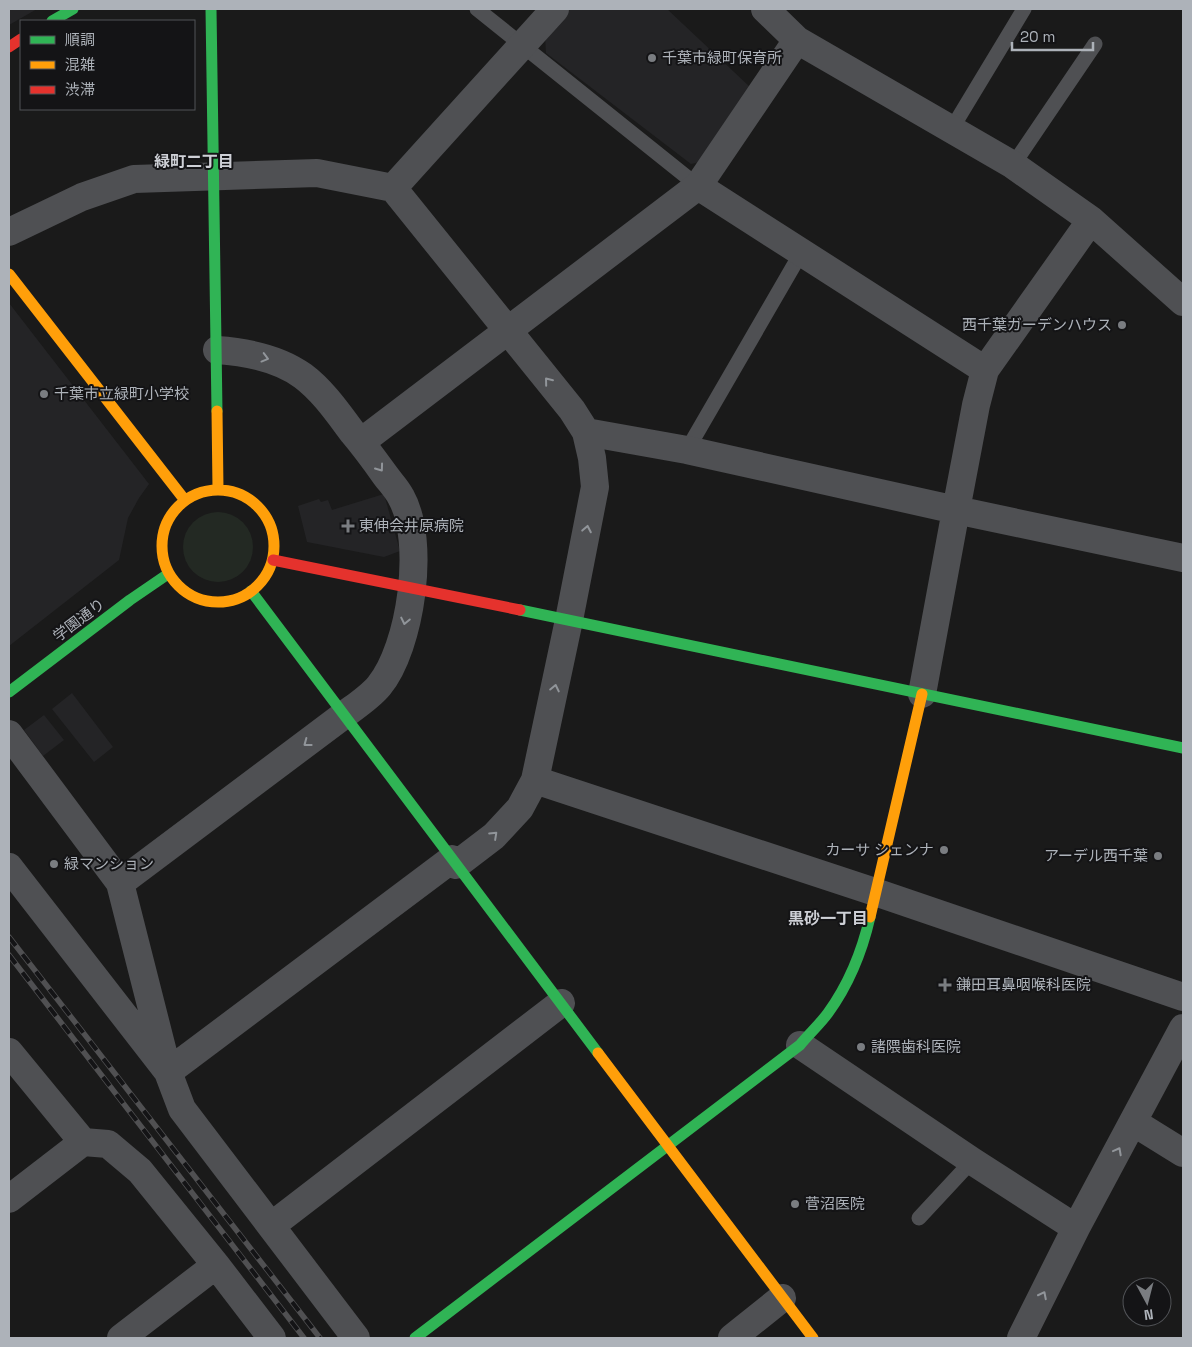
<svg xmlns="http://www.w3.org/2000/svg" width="1192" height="1347" font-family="'Space Grotesk','Noto Sans JP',sans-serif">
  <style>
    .built { fill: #242426 }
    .green { fill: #232923 }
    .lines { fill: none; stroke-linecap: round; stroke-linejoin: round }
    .lane { stroke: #4f5053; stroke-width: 15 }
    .street { stroke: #4f5053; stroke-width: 28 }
    .fast { stroke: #30b455; stroke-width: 11 }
    .slow { stroke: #ff9f0a; stroke-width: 11 }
    .jam { stroke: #e5322d; stroke-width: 11 }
    .rail-casing { stroke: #505052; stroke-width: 5.5 }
    .rail { stroke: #141416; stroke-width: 4; stroke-dasharray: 11; stroke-linecap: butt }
    .oneway { stroke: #91959a }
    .poi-dot { fill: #7a7d81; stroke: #141416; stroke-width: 2 }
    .labels { text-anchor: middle; stroke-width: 4; stroke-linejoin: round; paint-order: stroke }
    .poi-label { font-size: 15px; fill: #adb2b9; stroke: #141416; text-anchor: start }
    .street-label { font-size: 15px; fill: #adb2b9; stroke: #141416 }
    .neighbourhood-label { font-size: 16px; font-weight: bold; fill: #ced0d6; stroke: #141416 }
  </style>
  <rect width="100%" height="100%" fill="#1a1a1a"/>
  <path class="built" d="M9 9H37L9 25Z
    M569 9H667L750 87 700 162 691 164 546 53 545 35Z
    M9 303 149 484 139 498 128 518 119 560 9 646Z
    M384 494 400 551 384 557 307 542 298 506 319 499 321 502 328 500 332 510Z
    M72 693 113 747 94 762 52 709Z
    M44 715 64 740 43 756 24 730Z"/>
  <path class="green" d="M183 547a35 35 0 1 1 70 0a35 35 0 1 1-70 0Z"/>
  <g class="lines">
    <path class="lane" d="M477 9 698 186
      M951 130 1024 9
      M1013 165 1095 44
      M687 450 801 253
      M919 1218 972 1161"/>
    <path class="street" d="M765 9 797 40 1013 165 1091 220 1183 302
      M698 186 985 370
      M393 188 555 9
      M9 232 82 197 134 179 317 173 393 188 572 410 586 432 592 458 595 487 569 620 535 780 520 808 494 836 456 865
      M586 432 687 450 956 510 1183 558
      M361 442 698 186 797 40
      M922 694 956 510 976 405 985 370 1091 220
      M9 734 120 883 168 1072 452 859
      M535 780 875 892 1183 997
      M9 867 168 1072 182 1109 356 1338
      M120 883 344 715C356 706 370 697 379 686 411 647 426 541 401 497 397 489 390 482 385 475 375 461 364 446 353 433 338 413 323 391 303 376 278 358 246 352 217 350
      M800 1045 972 1161 1076 1228
      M9 1052 83 1142 108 1144 140 1171 216 1265 272 1338
      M1133 1122 1183 1153
      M9 1199 83 1142
      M271 1226 561 1003
      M121 1338 216 1265
      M732 1338 782 1298
      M1021 1338 1076 1228 1183 1028"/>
    <path class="fast" d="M211 9 217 411
      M52 21 73 9
      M251 591 598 1053
      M520 610 1183 748
      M9 692 130 600 168 574
      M415 1338 800 1045C809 1034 820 1024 828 1013 849 984 862 952 870 917"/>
    <path class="slow" d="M9 274 184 499
      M217 411 218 489
      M162 546a56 56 0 1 1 112 0a56 56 0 1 1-112 0Z
      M870 917 922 694
      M598 1053 813 1338"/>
    <path class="jam" d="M9 47 21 39
      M273 560 520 610"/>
    <g class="rail-casing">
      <path id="rail" d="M9 937 320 1338
        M9 955 304 1338"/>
    </g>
    <use href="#rail" class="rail"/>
  </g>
  <defs><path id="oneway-chevron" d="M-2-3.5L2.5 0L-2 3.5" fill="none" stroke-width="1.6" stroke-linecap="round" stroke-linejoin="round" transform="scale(1.25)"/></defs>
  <g class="oneway">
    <use href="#oneway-chevron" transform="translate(265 358) rotate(15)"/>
    <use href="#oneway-chevron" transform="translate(548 381) rotate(-129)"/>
    <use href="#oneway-chevron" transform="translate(380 468) rotate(54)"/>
    <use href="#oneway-chevron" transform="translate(587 529) rotate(-79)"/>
    <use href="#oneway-chevron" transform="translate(405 621) rotate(102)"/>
    <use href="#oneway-chevron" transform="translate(555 688) rotate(-78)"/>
    <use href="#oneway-chevron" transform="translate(307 743) rotate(143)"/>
    <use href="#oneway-chevron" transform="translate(494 835) rotate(-43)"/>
    <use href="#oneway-chevron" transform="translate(1118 1151) rotate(-62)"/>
    <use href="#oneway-chevron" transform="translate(1043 1295) rotate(-63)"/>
  </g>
  <g class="poi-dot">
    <circle cx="652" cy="58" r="5"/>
    <circle cx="1122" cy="325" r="5"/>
    <circle cx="44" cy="394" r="5"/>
    <path d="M345.5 518.5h5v5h5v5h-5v5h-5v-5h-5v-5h5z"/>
    <circle cx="944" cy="850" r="5"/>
    <circle cx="1158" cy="856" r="5"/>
    <circle cx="54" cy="864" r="5"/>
    <path d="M942.5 977.5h5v5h5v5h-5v5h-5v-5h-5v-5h5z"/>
    <circle cx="861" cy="1047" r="5"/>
    <circle cx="795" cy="1204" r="5"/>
  </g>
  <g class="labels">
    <g class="poi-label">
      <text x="662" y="63">千葉市緑町保育所</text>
      <text x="1112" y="330" text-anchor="end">西千葉ガーデンハウス</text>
      <text x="54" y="399">千葉市立緑町小学校</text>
      <text x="359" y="531">東伸会井原病院</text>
      <text x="934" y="855" text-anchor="end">カーサ シェンナ</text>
      <text x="1148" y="861" text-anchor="end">アーデル西千葉</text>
      <text x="64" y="869">緑マンション</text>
      <text x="956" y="990">鎌田耳鼻咽喉科医院</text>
      <text x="871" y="1052">諸隈歯科医院</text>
      <text x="805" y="1209">菅沼医院</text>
    </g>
    <g class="street-label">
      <text transform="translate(79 620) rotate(-37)" y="5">学園通り</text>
    </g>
    <g class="neighbourhood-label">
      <text x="194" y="167">緑町二丁目</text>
      <text x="828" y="924">黒砂一丁目</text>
    </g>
  </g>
  <rect width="1192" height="1347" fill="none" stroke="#adb2b9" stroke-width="20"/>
  <rect x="20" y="20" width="175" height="90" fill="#141416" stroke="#515357"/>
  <rect x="30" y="36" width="25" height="8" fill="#30b455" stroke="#515357"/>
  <text x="65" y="45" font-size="15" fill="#adb2b9">順調</text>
  <rect x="30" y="61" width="25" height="8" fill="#ff9f0a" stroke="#515357"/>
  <text x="65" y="70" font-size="15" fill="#adb2b9">混雑</text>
  <rect x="30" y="86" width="25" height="8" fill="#e5322d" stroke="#515357"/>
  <text x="65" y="95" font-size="15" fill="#adb2b9">渋滞</text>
  <g transform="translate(1147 1302) rotate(173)"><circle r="24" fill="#141416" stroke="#515357"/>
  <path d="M0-4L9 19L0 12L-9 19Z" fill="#7a7d81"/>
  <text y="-8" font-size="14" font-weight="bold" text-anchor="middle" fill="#adb2b9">N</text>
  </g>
  <path d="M1012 42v8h81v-8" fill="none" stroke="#adb2b9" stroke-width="2.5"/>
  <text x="1020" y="42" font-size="15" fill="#adb2b9" stroke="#141416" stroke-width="4" paint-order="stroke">20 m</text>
</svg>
